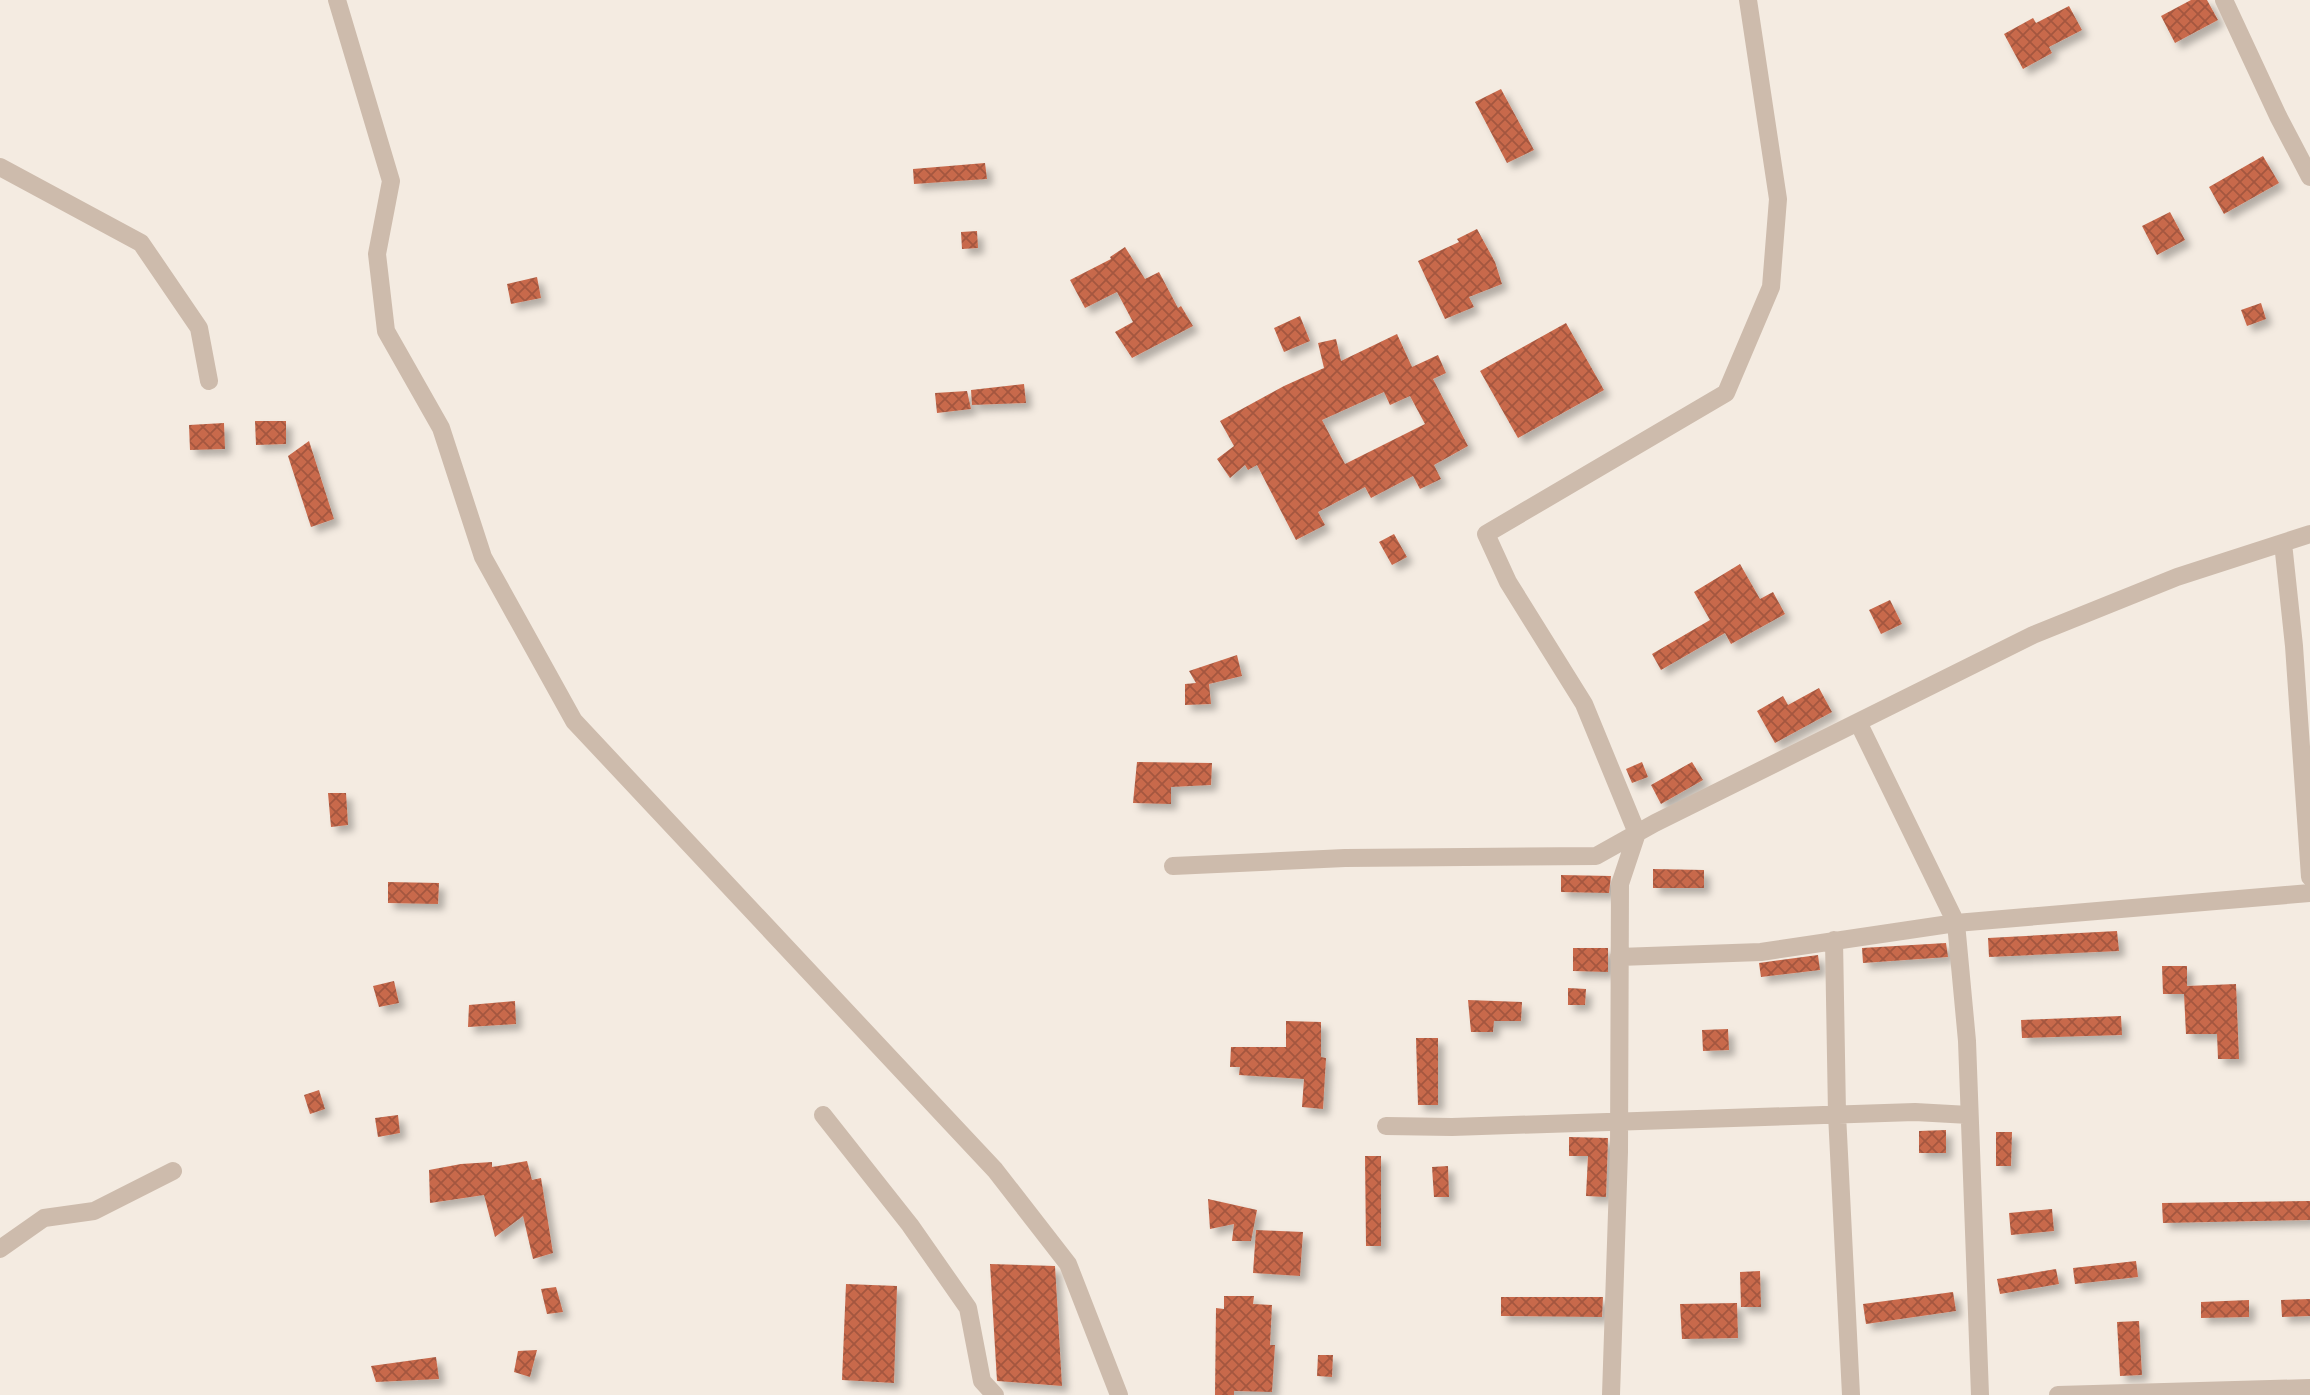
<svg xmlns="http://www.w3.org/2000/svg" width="2310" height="1395" font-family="Roboto,sans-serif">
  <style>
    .building { fill: url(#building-cross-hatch); fill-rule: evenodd; filter: url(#shadow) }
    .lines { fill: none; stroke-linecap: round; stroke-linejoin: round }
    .minor { stroke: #cdbbac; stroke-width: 18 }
  </style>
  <defs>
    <pattern id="building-cross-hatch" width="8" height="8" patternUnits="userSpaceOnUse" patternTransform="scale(1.75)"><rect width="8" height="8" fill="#c8694b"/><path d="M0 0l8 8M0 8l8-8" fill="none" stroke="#a4573f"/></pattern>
    <filter id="shadow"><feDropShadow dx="6" dy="6" stdDeviation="3.5" flood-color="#0004"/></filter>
  </defs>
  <rect width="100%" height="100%" fill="#f4ebe1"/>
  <path class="building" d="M2191 0H2207L2218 20 2175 43 2161 16Z
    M2069 6 2082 30 2049 47 2052 53 2023 69 2004 34 2033 18 2036 23Z
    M1501 89 1534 150 1507 163 1475 102Z
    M2263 156 2279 183 2224 214 2209 187Z
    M985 163 987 179 914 184 913 169Z
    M2170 212 2185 240 2157 255 2142 226Z
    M1477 229 1495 262 1502 284 1469 297 1474 307 1445 319 1418 261 1459 242 1457 239Z
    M977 231 978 248 962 249 961 232Z
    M1125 247 1145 279 1159 272 1178 308 1181 306 1193 326 1132 358 1115 332 1133 322 1117 292 1085 308 1070 280 1111 259 1110 257Z
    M537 277 541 298 511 304 507 284Z
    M2261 303 2266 319 2247 326 2241 310Z
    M1300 316 1310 341 1284 352 1274 328Z
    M1566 323 1604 390 1518 438 1480 371Z
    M1397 334 1412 367 1438 355 1446 373 1433 379 1468 446 1434 465 1441 479 1420 489 1413 476 1371 498 1365 487 1318 512 1325 525 1296 540 1257 465 1248 470 1245 465 1230 478 1217 459 1234 446 1220 421 1284 386 1324 368 1318 343 1336 339 1341 361ZM1384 392 1390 405 1410 396 1425 424 1345 464 1322 420Z
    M1024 384 1026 403 972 405 971 390Z
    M967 391 971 409 937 413 935 393Z
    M255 421H286V444L256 445Z
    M224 423 225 449 190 450 189 425Z
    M309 441 334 519 311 527 288 456Z
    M1394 534 1407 557 1392 565 1379 542Z
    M1740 564 1760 599 1773 592 1785 614 1731 644 1725 633 1661 670 1652 654 1710 620 1694 592Z
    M1890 600 1902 624 1881 634 1869 610Z
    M1237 655 1242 676 1209 684 1211 704 1185 705V684L1196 683 1189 671Z
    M1819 688 1832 712 1775 743 1757 711 1783 696 1788 705Z
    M1137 762 1212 763 1211 785 1171 787V804L1133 803Z
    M1642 762 1648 777 1632 783 1626 769Z
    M1692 762 1703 780 1661 804 1651 785Z
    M328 793H346L348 825 331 827Z
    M1653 869 1704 870V888H1653Z
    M1561 875 1611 876 1609 893 1561 892Z
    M388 882 439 883 438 904 388 903Z
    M2117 931 2119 951 1989 957 1988 938Z
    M1946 943 1948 957 1863 963 1862 948Z
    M1573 948H1608V972L1573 971Z
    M1818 955 1820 970 1761 977 1759 963Z
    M2162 966H2187V986L2236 984 2239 1059H2218L2217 1034H2186L2184 994H2163Z
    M394 981 399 1003 379 1007 373 986Z
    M1568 988 1586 989 1585 1005H1568Z
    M1468 1000 1522 1002 1521 1021H1494L1493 1032H1471Z
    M515 1001 516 1024 468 1027 469 1005Z
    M2121 1016 2122 1035 2022 1038 2021 1020Z
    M1286 1021 1321 1022V1057L1326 1058 1323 1109 1302 1107 1304 1079 1239 1075 1240 1067H1230L1231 1047H1286Z
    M1728 1029 1729 1050 1703 1051 1702 1030Z
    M1416 1038H1438V1105H1418Z
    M319 1090 325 1109 310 1114 304 1095Z
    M398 1115 400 1133 378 1137 375 1118Z
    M1946 1130V1153H1919V1131Z
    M1996 1132H2012L2011 1166H1996Z
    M1569 1137 1608 1138 1606 1197 1586 1196 1588 1156H1569Z
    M1365 1156H1381V1246H1366Z
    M527 1161 532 1180 541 1178 553 1253 533 1259 523 1216 495 1237 484 1195 430 1203 429 1170 461 1164 492 1162V1167Z
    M1448 1166 1449 1197H1434L1432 1167Z
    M1208 1199 1257 1210 1251 1241H1232L1234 1224 1210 1229Z
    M2310 1201V1220L2163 1223 2162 1203Z
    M2052 1209 2054 1231 2011 1235 2009 1213Z
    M1256 1230 1303 1232 1300 1276 1253 1273Z
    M2136 1261 2138 1277 2075 1284 2073 1268Z
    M990 1264 1055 1266 1062 1386 997 1381Z
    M2056 1269 2059 1284 2000 1294 1997 1279Z
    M1760 1271 1761 1307H1741L1740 1272Z
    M846 1284 897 1286 894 1383 842 1380Z
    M556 1287 563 1312 547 1314 541 1289Z
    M1953 1292 1956 1311 1866 1324 1863 1304Z
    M1224 1296H1254L1253 1304 1272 1305 1270 1345H1275L1272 1392 1234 1391V1395H1215L1216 1308 1224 1309Z
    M1501 1297H1603L1602 1317 1501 1316Z
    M2310 1299V1316L2282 1317 2281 1300Z
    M2249 1300V1317L2201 1318V1302Z
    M1737 1303 1738 1338 1682 1339 1680 1304Z
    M2139 1321 2142 1375 2120 1376 2117 1322Z
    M537 1350 530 1377 514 1372 518 1351Z
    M1318 1355H1333L1332 1377 1317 1376Z
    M436 1357 439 1379 376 1382 371 1366Z"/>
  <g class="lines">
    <path class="minor" d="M337 0 391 181 377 254 386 331 441 428 483 557 574 721 995 1170 1068 1264 1119 1395
      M2224 0 2278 116 2310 177
      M0 167 141 243 199 328 209 381
      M2283 543 2294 646 2310 877
      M1858 722 1956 923 2310 893
      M1173 866 1345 858 1596 856 1655 823 2033 635 2177 577 2310 534
      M1834 940 1837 1114 1851 1395
      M1619 957 1761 952 1956 923 1967 1041 1980 1395
      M823 1115 910 1225 968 1308 982 1381 995 1395
      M1386 1126 1452 1127 1915 1112 1969 1115
      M0 1249 44 1218 94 1211 173 1171
      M1611 1395 1619 1152 1620 884 1637 833 1584 704 1508 582 1486 534 1726 393 1771 287 1778 199 1748 0
      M2058 1395 2310 1388"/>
  </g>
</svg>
